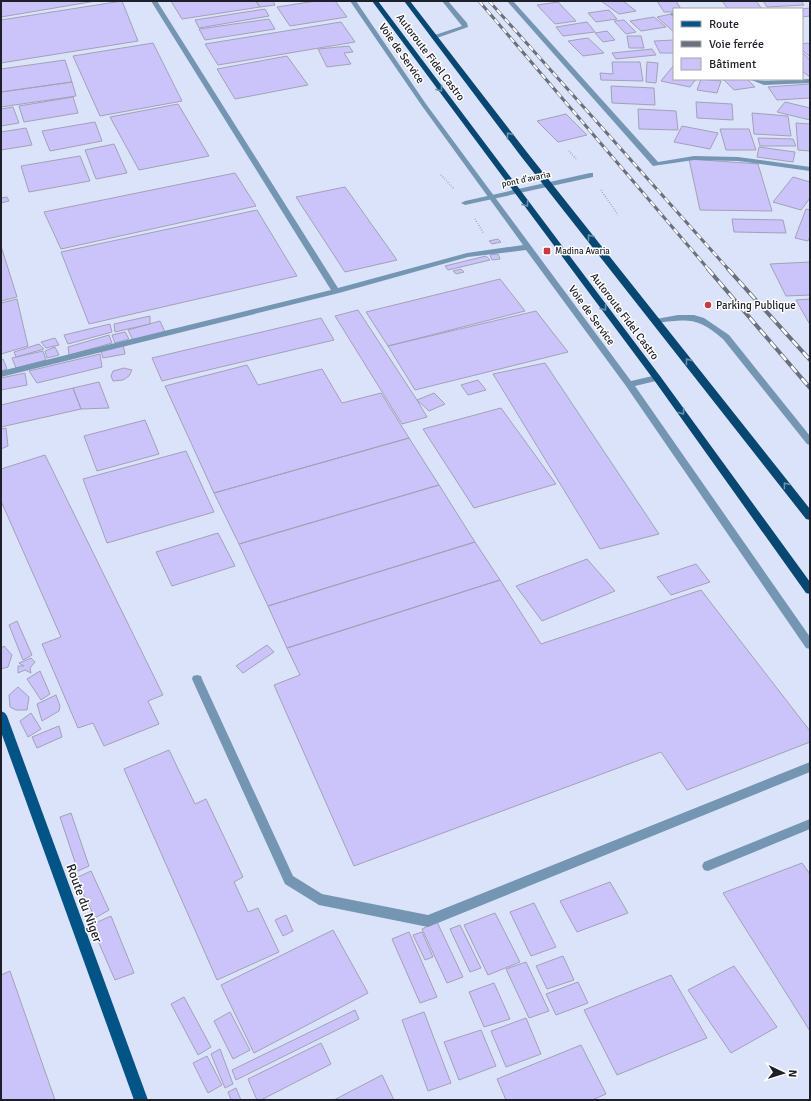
<svg xmlns="http://www.w3.org/2000/svg" width="811" height="1101" font-family="Signika,sans-serif">
  <style>
    .building { fill: #cbc4fa; stroke: #a3a1b7 }
    .lines { fill: none; stroke-linecap: round; stroke-linejoin: round }
    .path { stroke: #757b8a; stroke-width: 1.5; stroke-dasharray: 0.5 2; stroke-linecap: butt }
    .service { fill: #7596b2; fill-rule: evenodd }
    .pedestrian { fill: #7596b2; fill-rule: evenodd }
    .minor { fill: #7596b2; fill-rule: evenodd }
    .primary { fill: #025386; fill-rule: evenodd }
    .trunk { fill: #084772; fill-rule: evenodd }
    .rail-far1-casing { stroke: #6b707e; stroke-width: 3 }
    .rail-casing { stroke: #6b707e; stroke-width: 4 }
    .rail-far1 { stroke: #fff; stroke-width: 2; stroke-dasharray: 6; stroke-linecap: butt }
    .rail { stroke: #fff; stroke-width: 2.5; stroke-dasharray: 8; stroke-linecap: butt }
    .oneway { stroke: #6b91aa }
    .poi-dot { fill: #c93944; stroke: #fff; stroke-width: 1.5 }
    .labels { text-anchor: middle; stroke-width: 3; stroke-linejoin: round; paint-order: stroke }
    .far-street-label { font-size: 9px; fill: #1d2028; stroke: #fff }
    .far-poi-label { font-size: 9px; fill: #1d2028; stroke: #fff; text-anchor: start }
    .street-label { font-size: 11px; fill: #1d2028; stroke: #fff }
    .poi-label { font-size: 11px; fill: #1d2028; stroke: #fff; text-anchor: start }
    .near-street-label { font-size: 13px; fill: #1d2028; stroke: #fff }
  </style>
  <rect width="100%" height="100%" fill="#dae3f9"/>
  <path class="building" d="M1 1H96L1 17Z
    M122 1 138 41 1 63V20Z
    M171 1H256L260 7 182 19Z
    M256 1H273L275 5 260 7Z
    M316 1H335L347 17 290 26 277 7Z
    M601 1H623L636 11 619 14Z
    M657 1H676L681 9H674V12H664Z
    M722 1H756L762 9H728Z
    M763 1H801L804 5 767 7Z
    M558 2 576 21 555 24 537 5Z
    M810 8V16L802 17V9Z
    M265 9 269 16 199 28 195 20Z
    M609 10 617 19 596 22 588 13Z
    M671 14 674 18V32L657 17Z
    M654 17 666 27 641 31 630 21Z
    M269 19 275 29 205 40 199 29Z
    M624 20 636 32 626 34 614 21Z
    M341 22 355 42 218 65 205 44Z
    M587 22 595 32 563 36 556 27Z
    M607 31 615 40 603 42 595 33Z
    M627 36H641L644 48H629Z
    M588 38 604 53 583 56 568 41Z
    M674 40V53H660L654 41Z
    M153 43 182 101 100 116 73 56Z
    M808 43 810 45V57L802 50V44Z
    M349 46 353 52 344 53 351 64 327 67 318 49Z
    M652 49 656 55 616 59 612 53Z
    M802 52 810 60V77L802 71Z
    M287 56 308 85 235 99 217 69Z
    M65 60 72 82 1 92V69Z
    M612 62H640L643 81 601 80 600 73 613 74Z
    M647 62 658 63 656 83 646 82Z
    M674 65V79H696L690 87 661 81Z
    M701 79 721 81 717 93 697 90Z
    M723 79H747L755 87 734 90Z
    M72 82 76 96 1 107V92Z
    M810 84V98L777 100 768 87Z
    M611 86 654 88 655 105 612 103Z
    M73 97 78 113 24 122 19 106Z
    M696 102 732 104 733 120 697 118Z
    M785 102 810 108V120L777 112Z
    M178 104 209 156 139 170 110 117Z
    M13 107 19 123 1 126V109Z
    M638 109 676 111 678 130 639 129Z
    M752 113 788 116 791 136 754 134Z
    M566 114 587 135 558 142 537 121Z
    M95 122 102 141 50 151 42 131Z
    M796 123 810 124V151L798 150Z
    M682 126 718 133 710 149 674 142Z
    M26 128 32 145 1 150V132Z
    M720 129H749L756 150H726Z
    M758 138 793 139 796 146H760Z
    M114 144 127 173 96 179 85 150Z
    M759 147 795 152 793 162 757 157Z
    M80 156 90 181 29 192 21 166Z
    M689 159 758 164 772 211 700 210Z
    M235 173 256 206 61 249 44 212Z
    M793 177 810 182V198L801 210 773 202Z
    M345 187 397 260 345 272 296 197Z
    M7 197 9 201 1 203V198Z
    M806 209 810 210V236L808 241 795 238Z
    M257 210 297 276 89 324 61 252Z
    M732 219 783 220 786 233 734 232Z
    M498 239 501 242 492 244 489 241Z
    M1 246 17 297 1 301Z
    M498 254 500 259 492 260 490 255Z
    M486 256 490 260 448 270 445 266Z
    M810 262V295L786 296 770 264Z
    M461 269 464 272 456 274 453 271Z
    M500 279 525 311 388 346 366 312Z
    M17 299 28 346 1 354V303Z
    M810 299V323H809L796 300Z
    M358 310 417 400 427 417 402 424 335 316Z
    M536 311 568 352 415 390 388 346Z
    M150 316V324L115 332 114 324Z
    M321 318 334 340 162 381 152 358Z
    M160 321 165 332 133 340 128 330Z
    M110 324 112 332 68 344 64 335Z
    M125 332 129 339 115 343 112 335Z
    M109 335 112 343 69 355 68 347Z
    M55 338 59 345 46 348 41 342Z
    M39 344 44 349 16 357 14 352Z
    M123 345 125 354 103 358 101 351Z
    M55 347 59 355 47 358 45 351Z
    M43 351 46 360 16 368 12 358Z
    M100 354 102 367 37 383 29 371Z
    M3 359 7 369 1 371V360Z
    M545 363 659 534 600 549 493 374Z
    M247 365 258 385 322 369 342 403 381 393 409 438 214 493 165 386Z
    M124 368 132 370 129 376 123 380 113 381 111 376 113 371Z
    M25 373 27 385 1 390V378Z
    M478 380 486 390 468 395 461 385Z
    M99 382 109 408 81 409 73 388Z
    M73 388 81 409 1 427V405Z
    M434 393 445 404 429 411 417 400Z
    M501 408 556 484 474 508 423 429Z
    M145 420 159 454 97 471 84 436Z
    M6 428 8 446 1 449V429Z
    M409 438 439 485 239 544 214 493Z
    M186 451 214 512 107 543 83 479Z
    M45 455 163 695 148 701 159 724 104 746 93 723 78 728 42 644 61 637 1 501V469Z
    M439 485 475 542 268 606 239 544Z
    M218 533 235 566 172 586 156 552Z
    M475 542 500 580 287 648 268 606Z
    M587 559 615 591 542 621 516 586Z
    M696 564 710 582 671 595 657 577Z
    M500 580 541 644 701 590 810 731V742L687 790 661 752 354 866 274 685 300 675 287 648Z
    M17 621 32 655 23 660 9 625Z
    M267 645 274 652 243 673 236 666Z
    M4 646 12 655 8 667 1 669V648Z
    M31 658 35 662 30 668 31 673 25 670 18 673V666H24L19 663Z
    M40 671 50 694 41 700 27 679Z
    M18 687 29 697 27 710H16L10 707 9 695Z
    M56 695 60 706 59 711 42 721 37 704Z
    M31 713 41 729 28 737 20 721Z
    M59 726 62 737 37 748 32 737Z
    M169 750 195 804 206 799 243 877 234 882 248 912 258 908 279 952 217 980 124 769Z
    M71 813 89 866 78 871 60 817Z
    M802 863 810 874V1031L723 893Z
    M91 871 109 910 95 918 76 878Z
    M610 882 628 913 577 932 560 901Z
    M534 903 556 947 531 956 510 912Z
    M495 913 520 962 488 975 464 925Z
    M286 915 293 931 283 936 275 920Z
    M111 916 134 973 115 980 91 925Z
    M437 922 463 977 447 983 422 929Z
    M460 925 481 968 470 972 450 929Z
    M333 930 368 993 254 1053 221 985Z
    M409 932 437 997 420 1003 392 939Z
    M422 932 433 957 425 960 413 935Z
    M563 956 574 980 547 989 536 966Z
    M526 962 549 1011 529 1018 506 969Z
    M734 966 777 1027 731 1053 688 990Z
    M10 971 55 1100H1V975Z
    M671 975 707 1038 617 1075 584 1010Z
    M578 982 588 1003 556 1015 546 994Z
    M494 983 510 1019 484 1027 469 992Z
    M184 997 211 1047 198 1055 171 1004Z
    M355 1010 359 1019 236 1080 232 1070Z
    M230 1012 250 1050 233 1059 214 1021Z
    M424 1012 451 1083 428 1091 402 1020Z
    M526 1018 541 1054 506 1067 491 1031Z
    M481 1030 496 1066 459 1080 444 1042Z
    M321 1043 331 1064 261 1100H257L248 1079Z
    M581 1045 606 1094 592 1100H506L497 1079Z
    M220 1049 233 1084 225 1088 211 1054Z
    M207 1056 222 1085 208 1093 193 1063Z
    M382 1075 394 1100H334Z
    M236 1088 241 1100H231L228 1092Z"/>
  <g class="lines">
    <path class="path" d="M569 151 577 160
      M441 175 454 189
      M601 190 618 215
      M475 219 484 234"/>
    <path class="service" d="M442 1H448L467 23 468 27 434 39 431 37 432 36 462 26Z
      M678 315H694L704 318 729 335 810 436V445L807 444 723 339C697 317 689 319 656 323L652 321 656 319Z
      M197 675 201 676 202 679 293 876 322 894 428 915 810 762V772L428 927 319 905 285 884 192 679 193 676Z
      M810 819V829L708 871 704 870 702 866 704 862Z"/>
    <path class="pedestrian" d="M590 173H593V177L465 205 461 203 465 201Z"/>
    <path class="minor" d="M151 1H157L338 288 467 253 523 245 422 106 350 1H356L426 104 631 381 657 375 660 376 661 378 660 380 635 386 810 637V649L806 648 626 386 526 250 468 257 339 293 1 377V371L331 290Z
      M507 1H513L658 162 694 156 738 157 810 167V171L738 161 694 160 653 166Z
      M674 12V17L670 14Z
      M749 79 765 81 810 79V83L764 85Z"/>
    <path class="primary" d="M1 711 5 713 7 716 148 1100H134L1 732Z"/>
    <path class="trunk" d="M372 1H378L660 376 810 582V594L806 593 654 380Z
      M404 1H410L526 151 810 509V520L806 519 520 155Z"/>
    <g class="rail-far1-casing">
      <path id="rail-far1" d="M479 1 709 270
        M489 1 729 270"/>
    </g>
    <g class="rail-casing">
      <path id="rail" d="M708 269 810 388
        M728 269 810 360"/>
    </g>
    <use href="#rail-far1" class="rail-far1"/>
    <use href="#rail" class="rail"/>
  </g>
  <defs><path id="oneway-chevron" d="M-2-3.5L2.5 0L-2 3.5" fill="none" stroke-width="1.6" stroke-linecap="round" stroke-linejoin="round"/></defs>
  <g class="oneway">
    <use href="#oneway-chevron" transform="translate(440 89) rotate(53)"/>
    <use href="#oneway-chevron" transform="translate(509 135) rotate(-127)"/>
    <use href="#oneway-chevron" transform="translate(526 204) rotate(53)"/>
    <use href="#oneway-chevron" transform="translate(590 237) rotate(-128)"/>
    <use href="#oneway-chevron" transform="translate(604 308) rotate(53)"/>
    <use href="#oneway-chevron" transform="translate(688 361) rotate(-128)"/>
    <use href="#oneway-chevron" transform="translate(682 412) rotate(54)"/>
    <use href="#oneway-chevron" transform="translate(786 485) rotate(-128)"/>
  </g>
  <g class="poi-dot">
    <rect x="543" y="247" width="8" height="8" rx="2"/>
    <circle cx="708" cy="305" r="4"/>
  </g>
  <g class="labels">
    <g class="far-street-label">
      <text transform="translate(526 179) rotate(-12)" y="3">pont d'avaria</text>
    </g>
    <g class="far-poi-label">
      <text x="555" y="254">Madina Avaria</text>
    </g>
    <g class="street-label">
      <text transform="translate(402 53) rotate(55)" y="4">Voie de Service</text>
      <text transform="translate(431 57) rotate(53)" y="4">Autoroute Fidel Castro</text>
      <text transform="translate(592 315) rotate(54)" y="4">Voie de Service</text>
      <text transform="translate(625 316) rotate(53)" y="4">Autoroute Fidel Castro</text>
    </g>
    <g class="poi-label">
      <text x="716" y="309">Parking Publique</text>
    </g>
    <g class="near-street-label">
      <text transform="translate(85 903) rotate(70)" y="5">Route du Niger</text>
    </g>
  </g>
  <rect width="811" height="1101" fill="none" stroke="#1d2028" stroke-width="4"/>
  <rect x="673" y="8" width="130" height="72" fill="#ffffff" stroke="#a5a6a9"/>
  <rect x="681" y="21" width="20" height="6" fill="#025386" stroke="#a5a6a9"/>
  <text x="709" y="28" font-size="12" fill="#1d2028">Route</text>
  <rect x="681" y="41" width="20" height="6" fill="#6b707e" stroke="#a5a6a9"/>
  <text x="709" y="48" font-size="12" fill="#1d2028">Voie ferrée</text>
  <rect x="681" y="58" width="20" height="12" fill="#cbc4fa" stroke="#a5a6a9"/>
  <text x="709" y="68" font-size="12" fill="#1d2028">Bâtiment</text>
  <g transform="translate(783 1073) rotate(94)" stroke="#ffffff" stroke-width="3" paint-order="stroke">
  <path d="M0-3L7 15L0 10L-7 15Z" fill="#1d2028"/>
  <text y="-6" font-size="11" font-weight="bold" text-anchor="middle" fill="#1d2028">N</text>
  </g>
</svg>
